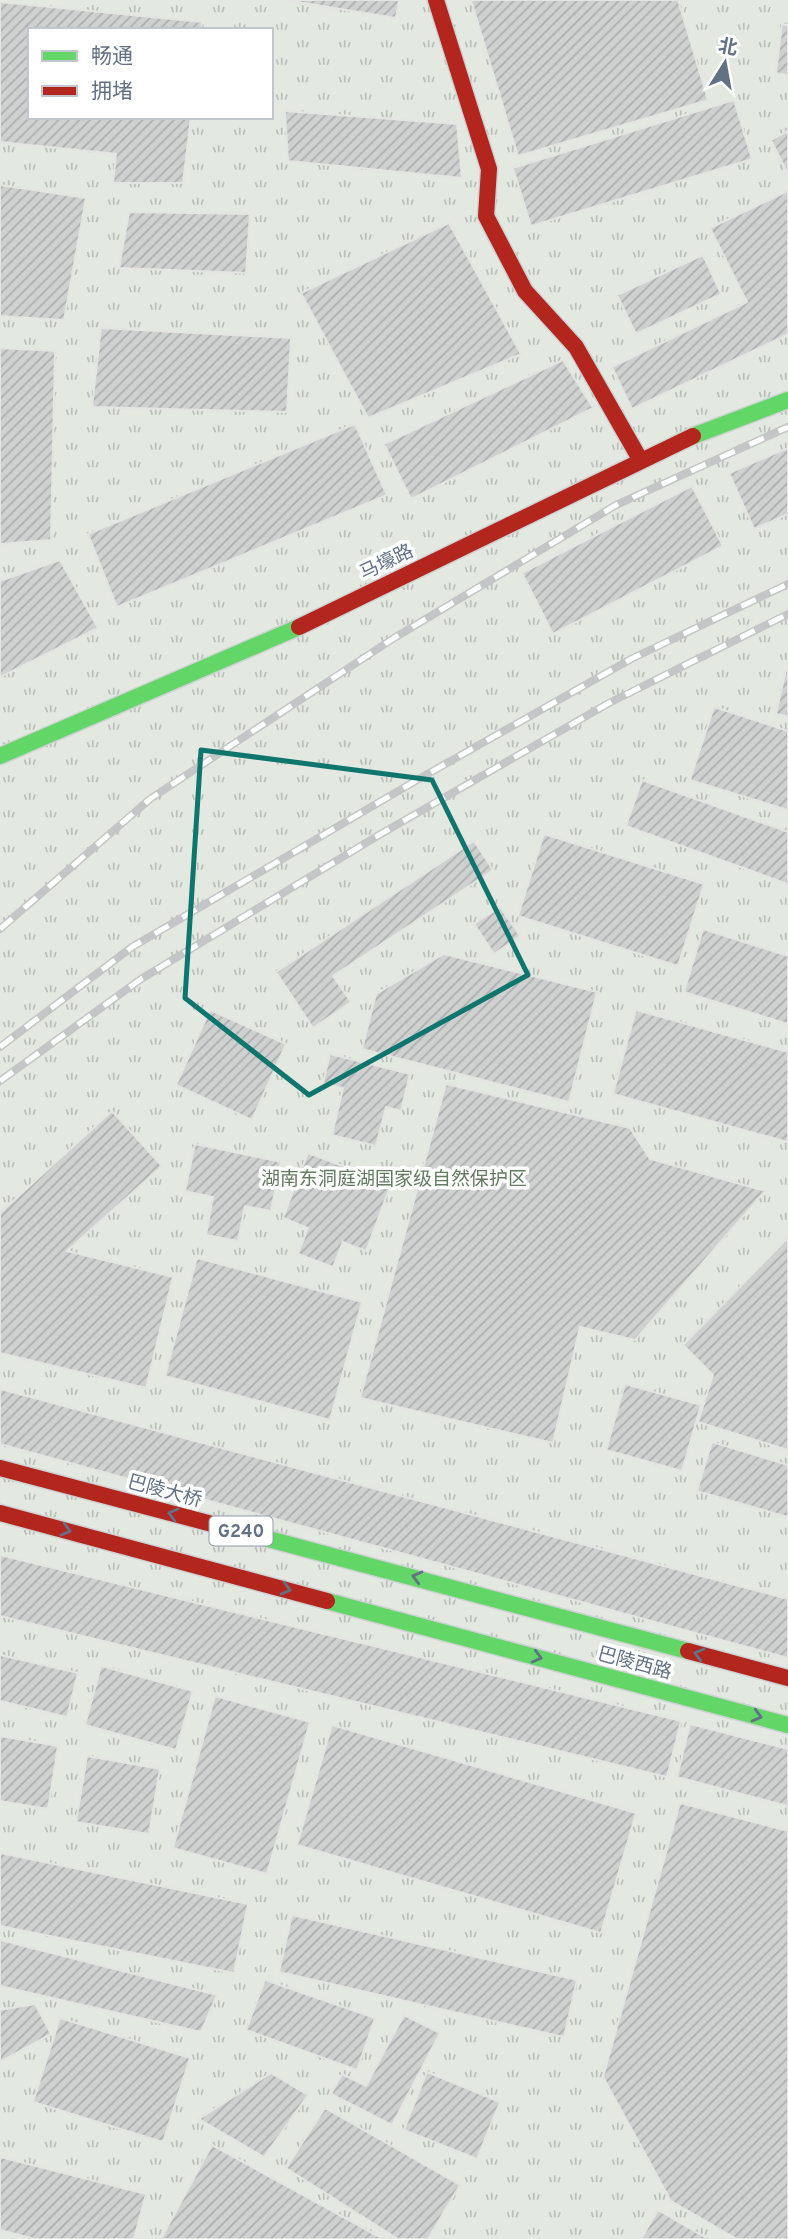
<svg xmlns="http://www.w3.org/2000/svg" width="788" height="2239" font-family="Overpass,'Noto Sans SC',sans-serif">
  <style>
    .grass { fill: url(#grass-tufts); fill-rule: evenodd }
    .building { fill: url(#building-hatch); stroke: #e4e4e2; stroke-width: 2 }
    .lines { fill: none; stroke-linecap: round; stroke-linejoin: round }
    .fast-casing { stroke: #cfd2d3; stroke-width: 19 }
    .jam-casing { stroke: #cfd2d3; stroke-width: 19 }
    .fast { stroke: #63d668; stroke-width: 16 }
    .jam { stroke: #b3261e; stroke-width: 16 }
    .rail-casing { stroke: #c4c5c6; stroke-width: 8 }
    .rail { stroke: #fff; stroke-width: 5; stroke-dasharray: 16; stroke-linecap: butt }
    .oneway { stroke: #637185 }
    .marked { fill: none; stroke: #0f766e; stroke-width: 5; stroke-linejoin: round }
    .labels { text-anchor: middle; stroke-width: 7; stroke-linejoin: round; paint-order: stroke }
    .shield { fill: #fff; stroke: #929caa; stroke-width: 2 }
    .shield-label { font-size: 18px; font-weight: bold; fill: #637185 }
    .street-label { font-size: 19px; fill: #637185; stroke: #fff }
    .park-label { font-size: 19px; fill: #647b62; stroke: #fff }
  </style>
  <defs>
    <pattern id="grass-tufts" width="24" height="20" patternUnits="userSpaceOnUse" patternTransform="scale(1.75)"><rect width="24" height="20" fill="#e3e8e1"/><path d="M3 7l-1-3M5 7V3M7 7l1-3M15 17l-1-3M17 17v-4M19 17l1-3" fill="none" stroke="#bcc0bc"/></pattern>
    <pattern id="building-hatch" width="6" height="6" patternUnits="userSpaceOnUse" patternTransform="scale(1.75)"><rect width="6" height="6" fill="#cfd1d1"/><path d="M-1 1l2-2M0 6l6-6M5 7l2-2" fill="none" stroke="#acaeaf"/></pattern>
  </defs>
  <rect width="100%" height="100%" fill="#f4f5f3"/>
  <path class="grass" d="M0 0H788V2239H0ZM30 30H271V117H30Z"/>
  <path class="building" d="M285 0H399L396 18Z
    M471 0H678L708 100 518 156Z
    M0 2 202 22 201 30H30V117H191L183 183H113L116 154 0 142Z
    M782 25H788V75L776 73Z
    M734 100 752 159 531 226 513 168Z
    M285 111 457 124 462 178 288 161Z
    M788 131V174L771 140Z
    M0 185 86 198 64 320 0 316Z
    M788 191V334L632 409 612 367 747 302 710 228Z
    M129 212 250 214 246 273 119 268Z
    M449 223 521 354 368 418 301 293Z
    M703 255 721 294 636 334 617 295Z
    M101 328 291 338 287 412 92 407Z
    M0 348 55 351 51 540 0 544Z
    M563 360 593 408 411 499 384 444Z
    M355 424 387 495 117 607 88 534Z
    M788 448V514L754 529 729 473Z
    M692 486 723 546 553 634 522 573Z
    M60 560 98 628 0 677V581Z
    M786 670H788V716L776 714Z
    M714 707 788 731V810L690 780Z
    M642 780 788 832V884L626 826Z
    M544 834 704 884 678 966 518 916Z
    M474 841 493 870 333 976 351 1002 313 1028 276 972Z
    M500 907 520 936 494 954 474 924Z
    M703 929 788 956V1024L684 992Z
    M444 954 597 992 569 1102 362 1049 376 994Z
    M210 1010 286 1044 252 1120 176 1085Z
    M636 1010 788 1052V1142L613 1094Z
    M330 1054 410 1074 401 1111 386 1107 376 1146 332 1135 343 1088 323 1083Z
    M446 1084 630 1128 650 1159 765 1191 635 1340 580 1327 553 1443 360 1398Z
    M112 1111 162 1166 67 1251 173 1277 146 1388 0 1353V1213Z
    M195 1144 281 1162 271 1211 245 1206 238 1241 206 1235 213 1197 185 1191Z
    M308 1153 391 1184 366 1251 343 1242 333 1267 298 1254 308 1228 283 1218Z
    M788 1238V1450L698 1422 713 1375 683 1345Z
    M197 1258 362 1302 330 1420 165 1376Z
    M625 1384 701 1405 682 1471 606 1450Z
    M0 1389 788 1599V1658L0 1444Z
    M712 1442 788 1465V1517L697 1491Z
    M0 1555 681 1721 667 1777 0 1616Z
    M0 1655 78 1673 67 1717 0 1701Z
    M101 1666 193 1691 176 1750 85 1725Z
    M215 1696 310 1722 267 1874 173 1848Z
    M690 1724 788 1749V1806L677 1777Z
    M332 1725 636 1813 601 1933 297 1845Z
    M0 1736 58 1746 48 1809 0 1801Z
    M87 1756 160 1769 149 1834 76 1822Z
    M680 1803 788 1831V2239H737L671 2201 603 2077Z
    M0 1853 248 1904 234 1973 0 1926Z
    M292 1915 577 1980 564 2037 279 1972Z
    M0 1940 217 1995 201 2032 0 1986Z
    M265 1980 375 2018 357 2070 246 2030Z
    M35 2004 51 2034 0 2062V2010Z
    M404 2015 440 2033 392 2125 331 2094 342 2074 366 2086Z
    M60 2018 190 2058 163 2142 33 2102Z
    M427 2072 500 2102 477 2159 404 2130Z
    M271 2073 308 2095 264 2157 199 2119Z
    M325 2108 460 2185 428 2239H398L286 2168Z
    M212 2145 383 2239H161Z
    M0 2157 146 2194 134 2239H35L0 2230Z
    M658 2210 708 2239H641Z"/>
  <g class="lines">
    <g class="fast-casing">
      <path id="fast" d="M693 436 788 400
        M0 756 299 627
        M231 1529 688 1651
        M327 1601 788 1725"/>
    </g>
    <g class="jam-casing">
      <path id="jam" d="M436 0 489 169 486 216 525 291 576 347 641 461
        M299 627 693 436
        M0 1468 231 1529
        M0 1513 327 1601
        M688 1651 788 1678"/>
    </g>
    <use href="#fast" class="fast"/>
    <use href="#jam" class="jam"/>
    <g class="rail-casing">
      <path id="rail" d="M0 929 150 799 394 638 616 505 788 427
        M0 1047 132 947 417 780 631 659 788 584
        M0 1081 141 979 379 835 609 703 788 614"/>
    </g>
    <use href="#rail" class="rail"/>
  </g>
  <defs><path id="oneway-chevron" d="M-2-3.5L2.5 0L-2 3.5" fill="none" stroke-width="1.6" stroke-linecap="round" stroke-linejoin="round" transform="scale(1.75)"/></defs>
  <g class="oneway">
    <use href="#oneway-chevron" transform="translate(173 1514) rotate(-165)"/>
    <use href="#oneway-chevron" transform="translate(66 1530) rotate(15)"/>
    <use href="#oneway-chevron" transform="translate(417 1577) rotate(-165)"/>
    <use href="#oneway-chevron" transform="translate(286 1589) rotate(15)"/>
    <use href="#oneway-chevron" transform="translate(699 1654) rotate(-165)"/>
    <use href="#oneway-chevron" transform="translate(537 1657) rotate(15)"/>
    <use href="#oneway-chevron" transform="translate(757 1716) rotate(15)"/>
  </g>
  <path class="marked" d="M201 750 432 780 528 975 309 1095 185 998Z"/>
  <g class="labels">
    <rect class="shield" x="209.5" y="1516.5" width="63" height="29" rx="5"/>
    <g class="shield-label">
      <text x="241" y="1537">G240</text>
    </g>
    <g class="street-label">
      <text transform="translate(386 561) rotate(-26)" y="7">马壕路</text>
      <text transform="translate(165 1490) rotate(15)" y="7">巴陵大桥</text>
      <text transform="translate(635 1662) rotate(15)" y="7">巴陵西路</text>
    </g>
    <g class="park-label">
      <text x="394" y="1185">湖南东洞庭湖国家级自然保护区</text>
    </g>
  </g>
  <rect x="28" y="28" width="245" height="91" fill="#ffffff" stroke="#c1c6ce" stroke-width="2"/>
  <rect x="42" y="51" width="35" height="10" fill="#63d668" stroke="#c1c6ce" stroke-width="2"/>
  <text x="91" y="63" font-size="21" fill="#637185">畅通</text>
  <rect x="42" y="86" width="35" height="10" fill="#b3261e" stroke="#c1c6ce" stroke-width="2"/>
  <text x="91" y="98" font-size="21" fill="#637185">拥堵</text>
  <g transform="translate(725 63) rotate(11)" stroke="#ffffff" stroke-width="5" paint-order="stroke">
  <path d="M0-5L12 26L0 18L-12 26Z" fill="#637185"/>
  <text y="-10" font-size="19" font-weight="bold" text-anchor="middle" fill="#637185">北</text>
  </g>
</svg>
